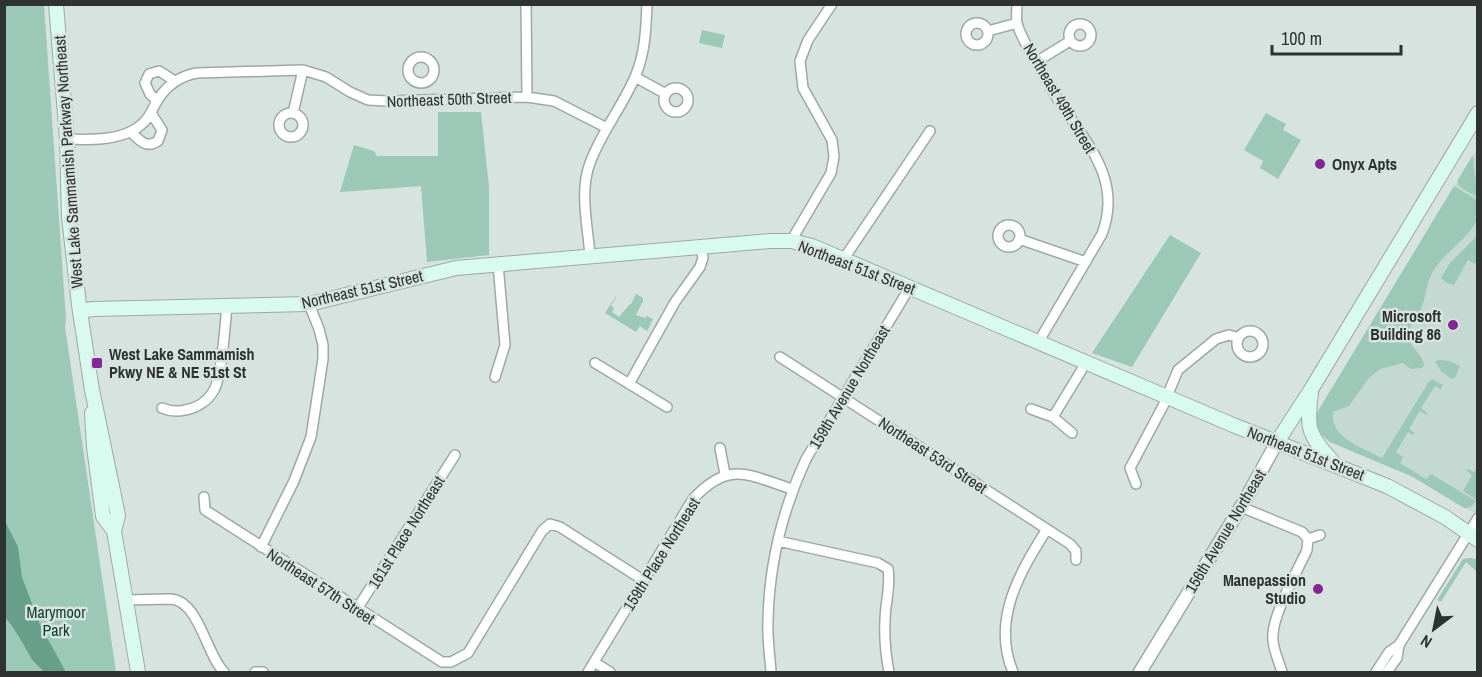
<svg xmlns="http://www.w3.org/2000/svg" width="1482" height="677" font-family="'Archivo Narrow',sans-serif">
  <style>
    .built { fill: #c4d9d1 }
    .green { fill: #9bc8b7 }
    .water { fill: #679f8b }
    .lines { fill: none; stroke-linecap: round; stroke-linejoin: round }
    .minor-casing { stroke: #9da9a5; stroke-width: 12 }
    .tertiary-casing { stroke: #9da9a5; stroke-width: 15 }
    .secondary-casing { stroke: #9da9a5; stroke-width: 16 }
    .minor { stroke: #fff; stroke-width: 9 }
    .tertiary { stroke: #fff; stroke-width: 12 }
    .secondary { stroke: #d8faef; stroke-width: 14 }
    .poi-dot { fill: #822794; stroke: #d6e3de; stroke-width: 2 }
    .labels { text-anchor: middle; stroke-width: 5; stroke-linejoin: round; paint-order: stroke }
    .street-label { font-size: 16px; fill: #2e3331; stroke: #d6e3de }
    .poi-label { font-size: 16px; font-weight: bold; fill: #2e3331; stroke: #d6e3de; text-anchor: start }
    .park-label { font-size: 16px; fill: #0b3d30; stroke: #d6e3de }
  </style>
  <rect width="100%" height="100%" fill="#d6e3de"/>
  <path class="built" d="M1477 150V515L1412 475 1329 440 1318 413Z"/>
  <path class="green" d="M5 5H44L66 319 65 327 116 672H5Z
    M702 30 725 35 722 48 699 43Z
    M438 112H481L489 187V255L427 262 421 186 340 192 354 145 374 151 377 156H438Z
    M1266 113 1286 124 1283 130 1301 140 1278 179 1260 168 1263 161 1244 150Z
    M1473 155C1473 170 1478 183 1477 197L1460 187 1457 181Z
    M1454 186 1477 200C1478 206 1479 213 1477 219 1471 237 1443 253 1432 273 1426 284 1426 297 1421 309 1418 317 1409 324 1409 334 1408 348 1424 354 1424 366L1422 368 1411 369 1403 363 1380 369 1368 379 1349 406 1333 412C1330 439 1363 447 1382 458L1428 383 1432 379 1443 385 1441 389 1435 386 1421 408 1428 414 1426 415 1420 411 1409 429 1415 433 1413 435 1408 432 1396 452 1403 457 1400 463 1426 479 1431 474 1476 501C1472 506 1471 508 1464 508L1413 477 1330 442C1319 434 1313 423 1318 411Z
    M1170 235 1201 253 1132 367 1092 353Z
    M1477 236V261L1475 264 1468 260 1454 285 1447 283 1441 278 1450 263Z
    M636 294 643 298V301L636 315 645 318 647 316 653 319 647 331 640 326 636 332 605 313 616 296V298L611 305 614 309 612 312 619 317 629 305 631 304Z
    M1439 360 1449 361 1460 366 1455 378 1452 379 1441 371 1435 361Z
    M1477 467 1478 499 1477 500 1463 491 1472 475 1466 470 1468 469 1474 472Z
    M1469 558 1477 559V572L1466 562 1441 602 1437 600 1463 559Z"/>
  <path class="water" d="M5 521 18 547 22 577 40 625 66 672H44C40 667 34 663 31 658 23 643 15 629 5 617Z"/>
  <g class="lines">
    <g class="minor-casing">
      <path id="minor" d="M526 4 527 97
        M1017 4C1017 10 1016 17 1017 23 1020 36 1029 49 1035 60 1044 75 1051 90 1061 104 1089 146 1122 181 1102 234L1039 341
        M966 34a11 11 0 1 1 22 0a11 11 0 1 1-22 0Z
        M1069 35a11 11 0 1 1 22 0a11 11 0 1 1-22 0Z
        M988 31 1017 23
        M408 70a13 13 0 1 1 26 0a13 13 0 1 1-26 0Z
        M1036 62 1070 41
        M635 77 666 94
        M664 100a12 12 0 1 1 24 0a12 12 0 1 1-24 0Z
        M157 101 150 94 145 83 149 74 159 71 175 81
        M279 125a12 12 0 1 1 24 0a12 12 0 1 1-24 0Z
        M293 113 303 70
        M131 132C139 140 146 149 158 141L162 130 151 113
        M67 139C90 140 124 141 142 124 150 118 152 109 157 101 166 86 180 76 197 73L303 70 326 77 350 92 368 100 387 101 527 97 554 101 607 128
        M998 236a11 11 0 1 1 22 0a11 11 0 1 1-22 0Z
        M1019 239 1086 262
        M791 241 831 173 834 157 832 140 803 88 800 61 808 40 832 4
        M590 256C588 226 579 192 590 163 601 133 622 107 635 77 645 54 646 30 647 4
        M845 260 847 254 930 131
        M1237 344a13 13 0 1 1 26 0a13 13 0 1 1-26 0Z
        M780 357 1070 544 1076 551V560
        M595 363 667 407
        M495 377 505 345 498 264
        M629 384 675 302 700 267 703 258 701 246
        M162 408C169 411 177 412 185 410 197 408 208 401 214 390 222 376 225 325 227 306
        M1031 409 1053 417 1072 433
        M1053 417 1081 371 1085 361
        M720 448 725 474
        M1136 484 1130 468 1163 406 1178 370 1216 339 1229 335 1239 338
        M204 497 205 510 442 662H451L468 653 542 531 550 524
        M1241 507 1302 532 1308 539
        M550 524 560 527 643 580
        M1308 539 1320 535
        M778 541 878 563 888 569
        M261 547 294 481 311 437 323 359V345L319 329 309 304
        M888 569C891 587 885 603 885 621 884 638 886 656 889 672
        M126 600 171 599C199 601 206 654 224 672
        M357 609 455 455
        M594 662 610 672
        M255 672H263
        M588 672 693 499C729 460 748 475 792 489
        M771 672C770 656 767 638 768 621 769 566 783 509 806 459L910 287
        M1013 672C991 620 1020 572 1047 529
        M1282 672C1279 662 1274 651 1273 641 1270 618 1297 572 1307 550L1308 539
        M1376 672 1389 652 1399 645
        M1387 672 1397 658 1399 645 1478 518"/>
    </g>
    <g class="tertiary-casing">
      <path id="tertiary" d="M1140 672 1244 502 1277 442"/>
    </g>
    <g class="secondary-casing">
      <path id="secondary" d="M56 4 67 139 69 217 79 305 92 390 118 515 114 531 138 672
        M80 311 93 309 309 304 456 268 770 241H791L812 246 845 260 1233 425 1387 486 1445 517 1478 540
        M1311 393C1306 430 1309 435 1333 462
        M92 413 94 447 103 516 114 531
        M1277 442 1312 388 1478 113"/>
    </g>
    <use href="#minor" class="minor"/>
    <use href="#tertiary" class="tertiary"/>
    <use href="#secondary" class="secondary"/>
  </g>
  <g class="poi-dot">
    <circle cx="1320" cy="164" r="6"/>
    <circle cx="1453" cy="325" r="6"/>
    <rect x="91" y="357" width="12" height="12" rx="3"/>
    <circle cx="1318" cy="589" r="6"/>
  </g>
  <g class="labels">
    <g class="street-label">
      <text transform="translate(1060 98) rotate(59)" y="6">Northeast 49th Street</text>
      <text transform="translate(449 99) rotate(-2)" y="6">Northeast 50th Street</text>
      <text transform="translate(68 162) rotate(-94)" y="6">West Lake Sammamish Parkway Northeast</text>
      <text transform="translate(857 267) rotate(21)" y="6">Northeast 51st Street</text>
      <text transform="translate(362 289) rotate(-13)" y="6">Northeast 51st Street</text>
      <text transform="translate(849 387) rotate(-59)" y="6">159th Avenue Northeast</text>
      <text transform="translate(1306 453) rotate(21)" y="6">Northeast 51st Street</text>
      <text transform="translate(933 455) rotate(33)" y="6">Northeast 53rd Street</text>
      <text transform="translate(1225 531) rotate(-59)" y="6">156th Avenue Northeast</text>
      <text transform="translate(406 532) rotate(-58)" y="6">161st Place Northeast</text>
      <text transform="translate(661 554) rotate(-58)" y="6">159th Place Northeast</text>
      <text transform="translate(321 586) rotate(33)" y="6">Northeast 57th Street</text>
    </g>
    <g class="poi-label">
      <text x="1332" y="170">Onyx Apts</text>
      <text x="1441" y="322" text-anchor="end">Microsoft<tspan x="1441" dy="18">Building 86</tspan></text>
      <text x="109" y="360">West Lake Sammamish<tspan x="109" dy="18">Pkwy NE &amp; NE 51st St</tspan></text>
      <text x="1306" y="586" text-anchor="end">Manepassion<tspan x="1306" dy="18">Studio</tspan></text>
    </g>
    <g class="park-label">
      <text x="56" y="618">Marymoor<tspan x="56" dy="18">Park</tspan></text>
    </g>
  </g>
  <rect width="1482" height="677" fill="none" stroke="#2e3331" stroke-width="12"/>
  <g transform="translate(1434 629) rotate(212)" stroke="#d6e3de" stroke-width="4.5" paint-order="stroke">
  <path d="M0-4.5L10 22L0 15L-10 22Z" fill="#2e3331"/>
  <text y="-9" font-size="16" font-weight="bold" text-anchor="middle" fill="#2e3331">N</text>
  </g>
  <path d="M1272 45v9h129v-9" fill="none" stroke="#2e3331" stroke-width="3"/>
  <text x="1281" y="45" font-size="18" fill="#2e3331" stroke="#d6e3de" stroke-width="4.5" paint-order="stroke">100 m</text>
</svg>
